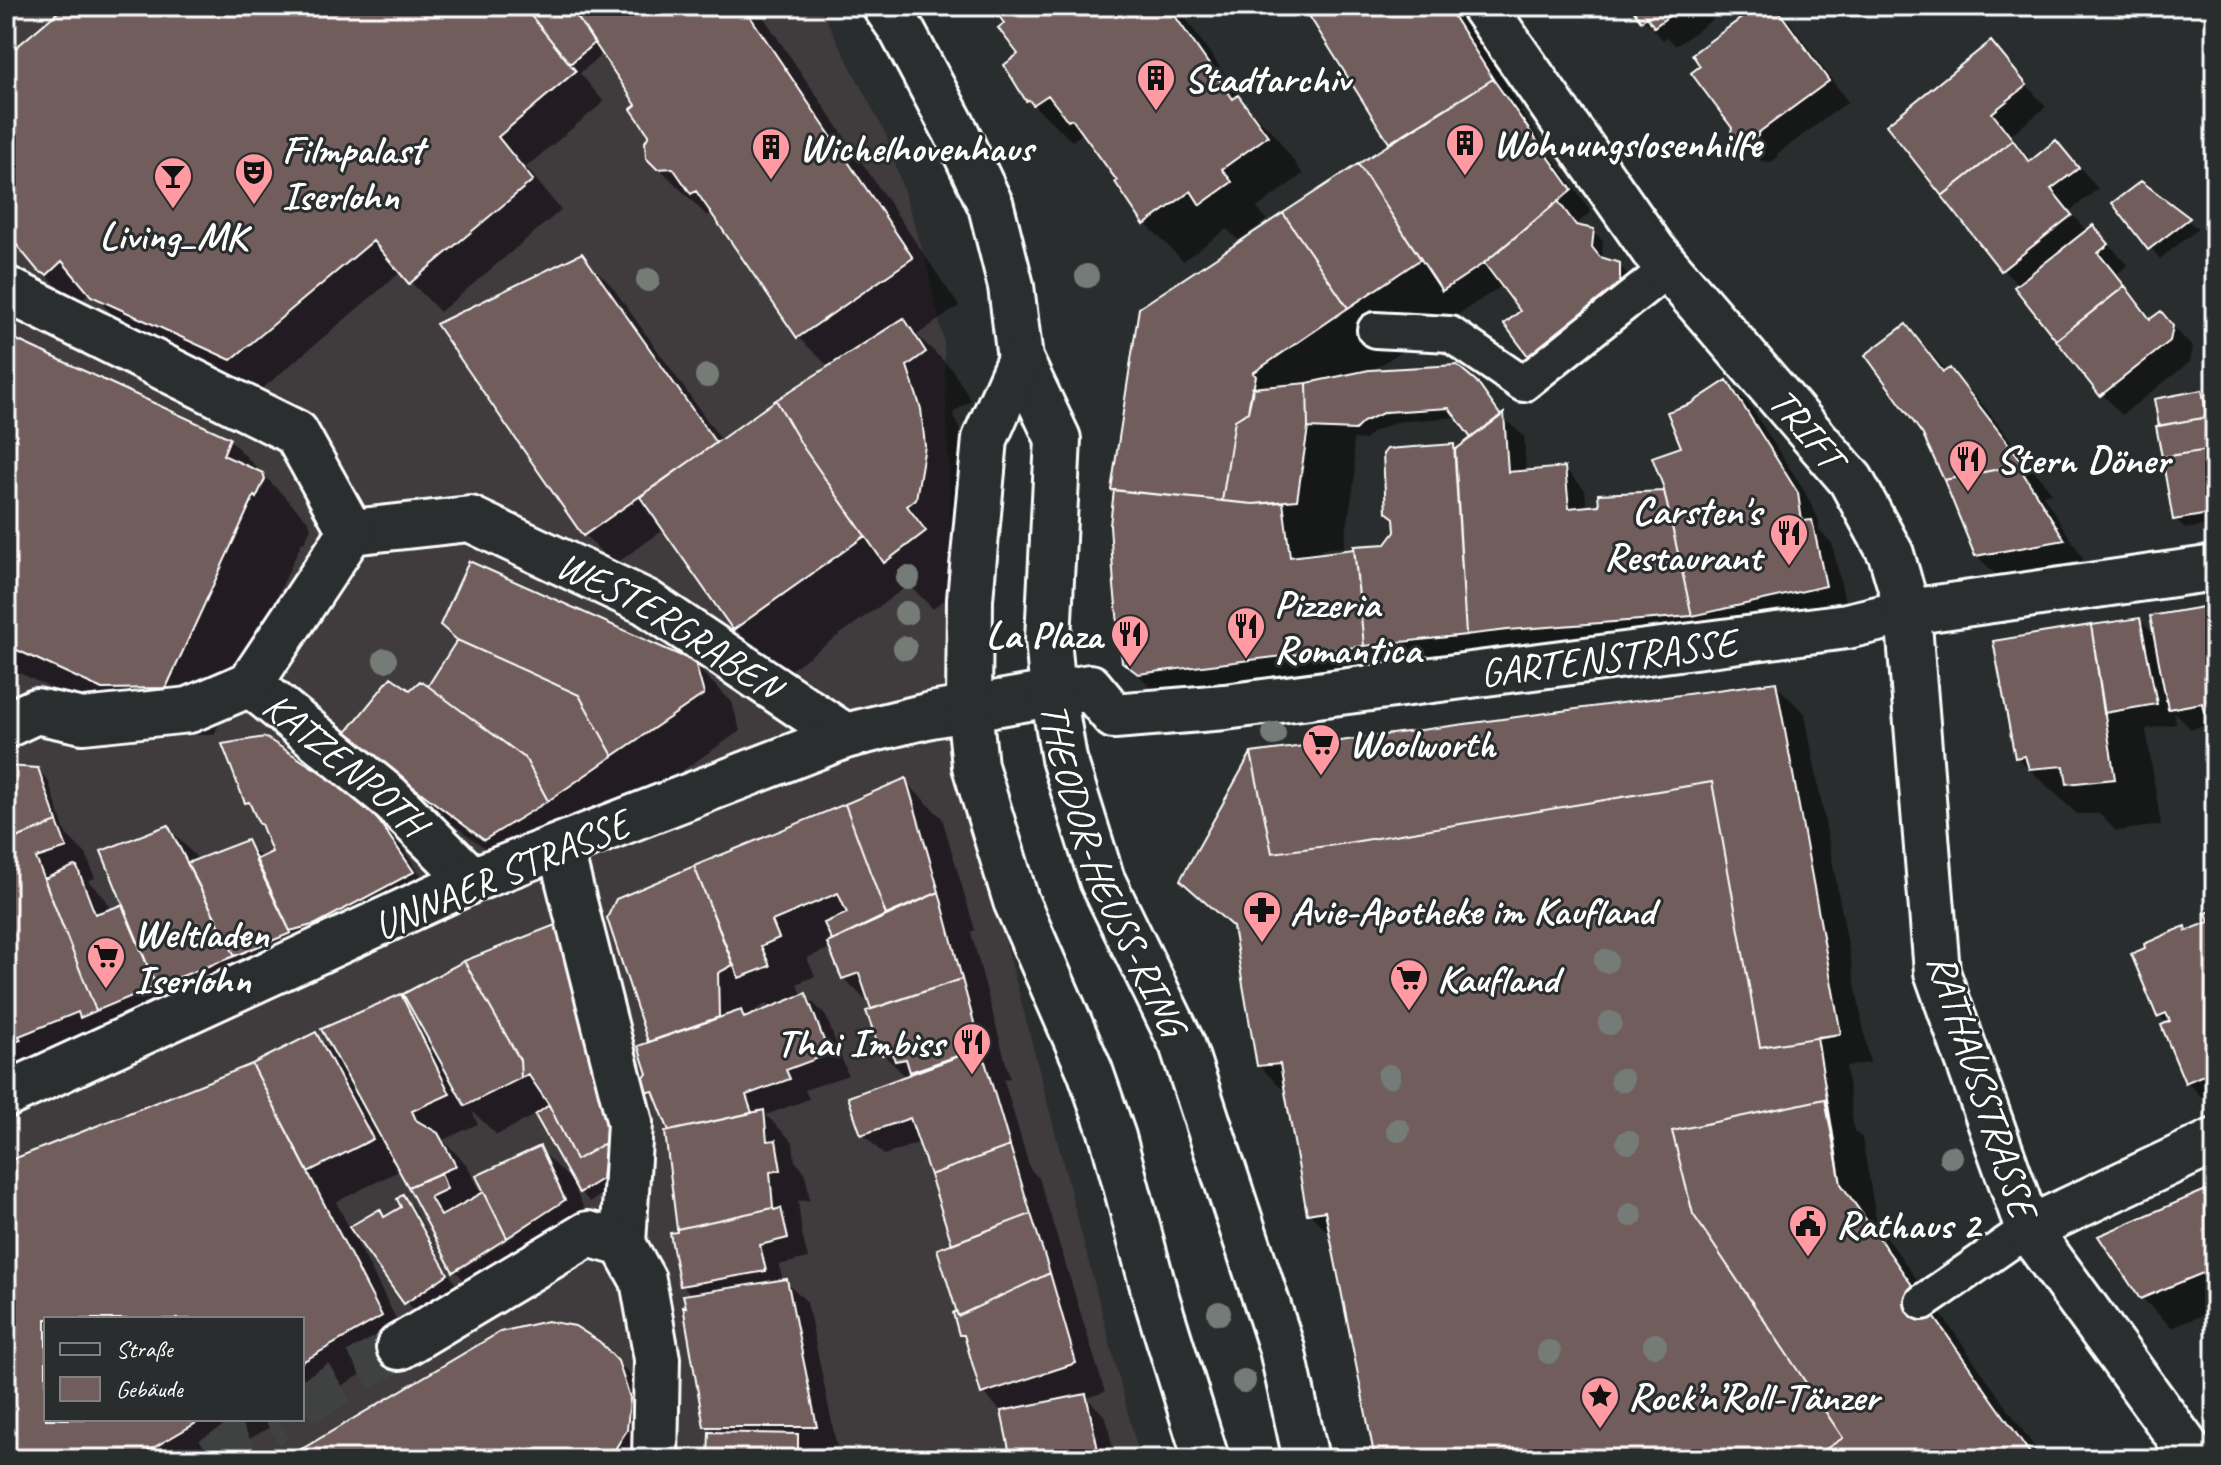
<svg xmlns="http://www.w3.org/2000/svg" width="2221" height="1465" font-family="Caveat,sans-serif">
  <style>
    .built { fill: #3f3b3c; fill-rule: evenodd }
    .shadow { fill: #0007; fill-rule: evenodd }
    .building { fill: #705d5c; stroke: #fff; stroke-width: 2 }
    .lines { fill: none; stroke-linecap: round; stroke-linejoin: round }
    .minor-tunnel { stroke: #3f4243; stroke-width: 44; stroke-dasharray: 44 22; stroke-linecap: butt }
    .service-casing { stroke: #fff; stroke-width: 40 }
    .pedestrian-casing { stroke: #fff; stroke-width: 50 }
    .minor-casing { stroke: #fff; stroke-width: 50 }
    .secondary-casing { stroke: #fff; stroke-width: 50 }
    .service { stroke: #2a2d2e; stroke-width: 34 }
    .pedestrian { stroke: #2a2d2e; stroke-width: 44 }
    .minor { stroke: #2a2d2e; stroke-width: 44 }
    .secondary { stroke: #2a2d2e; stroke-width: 44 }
    .tree { fill: #757c77 }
    .labels { text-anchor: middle; stroke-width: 6; stroke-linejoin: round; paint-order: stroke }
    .poi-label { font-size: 40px; font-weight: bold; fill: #fff; stroke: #2a2d2e; text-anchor: start }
    .street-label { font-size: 40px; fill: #fff; stroke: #2a2d2e }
  </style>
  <rect width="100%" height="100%" fill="#2a2d2e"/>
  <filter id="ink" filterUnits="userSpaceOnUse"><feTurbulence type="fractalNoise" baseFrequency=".0125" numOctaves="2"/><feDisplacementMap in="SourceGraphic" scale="16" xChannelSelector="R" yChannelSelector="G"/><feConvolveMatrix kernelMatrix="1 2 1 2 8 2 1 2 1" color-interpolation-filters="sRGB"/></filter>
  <g filter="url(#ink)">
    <path class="built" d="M6 6H819L886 135 925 258 944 342 960 766 1140 1459H6ZM46 1319H302V1419H46Z"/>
    <path class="shadow" d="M68 6H756L959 306 917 335 951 368 971 400 953 413 962 436 971 479V579L933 609 909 585 782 676 734 628 665 529 614 565 585 535 439 325 581 255 611 285 722 441 830 368 798 337 714 215H706L648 157 652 134 639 105 604 53 580 73 604 102 526 167 561 210 440 312 401 272 262 389 123 325 90 292 77 304 71 300 40 270 6 229V58Z
      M994 6H1177L1250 110 1275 135 1303 174 1257 208 1267 220 1244 237 1246 240 1393 145 1305 6H1456L1522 110 1520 111 1591 212 1576 225 1593 231 1603 241 1602 259 1619 265 1629 276V296L1523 311 1503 285 1370 372 1475 383 1502 417 1524 436 1526 472 1565 469 1585 490 1587 508 1601 507V496L1667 493 1683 448 1690 406 1727 383 1748 403 1805 492 1819 521V530L1832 543 1846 606 1162 698 1124 661 1241 243 1227 229 1183 261 1146 224 1120 182 1083 133 1072 141 1028 100 1021 54 1006 24ZM1458 417 1474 438 1457 451 1453 447 1387 545 1357 555 1353 552 1321 555V549L1344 547 1355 476 1353 439 1365 440 1373 432 1396 422Z
      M1632 6H1731L1676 46 1667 37 1663 40Z
      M1761 6H1774L1789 21 1848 102 1777 154 1778 157 1771 162 1761 161 1739 140 1734 128Z
      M1991 44 2046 107 2011 135 2032 162 2056 143 2077 163 2098 189 2070 211 2087 232 2093 227 2128 265 2117 274 2153 320 2161 313 2193 348 2190 362 2122 415 2102 394 2019 286 2003 270 1888 125Z
      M2141 183 2198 229 2160 259 2115 204Z
      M1906 326 1948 372 1950 371 1979 400 2052 493 2043 495 2084 560 1997 576 1976 555 1925 434Z
      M6 338 229 439 309 522 311 528 304 543 302 542 214 735H151L17 672 6 695Z
      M2201 392 2211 403 2215 421V524L2185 529 2175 519 2157 400Z
      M2215 607V724L2191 729 2174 712 2176 724 2146 729 2161 825 2116 831 2099 814H2077L2016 757 2140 620 2156 637Z
      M694 664 732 702 740 731 586 837 522 876 383 772 429 688Z
      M1775 684 1805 714 1870 1063 1846 1066 1854 1131 1862 1138 1877 1223 2043 1459H1377L1332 1236 1309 1213 1288 1094 1258 1065 1236 930 1183 880Z
      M225 746 371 813 393 834 433 893 6 1096V768L38 770 48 780 66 834 86 854 95 878 88 881 106 899 111 911 124 906 168 827 200 861 246 842 263 859 275 853 254 809 247 802Z
      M905 781 942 818 975 930 971 932 1010 1078 1004 1080 1030 1169 1039 1178 1105 1392 1087 1398 1106 1417 1115 1459H1013L1003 1413 983 1393 967 1340 961 1334 955 1314 959 1312 955 1246 921 1142 884 1155 863 1134 850 1099 907 1078 883 1054 872 1006 843 978 831 948 807 958 815 976 797 984 803 996 806 995 826 1016 848 1075 805 1090 809 1099 766 1115 793 1142 795 1161 805 1172 810 1200 798 1201 802 1234 808 1258 779 1265 783 1281H786L807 1302 837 1447H808L818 1459H710L711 1431 706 1426 692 1295 682 1285 673 1133 660 1101 647 1089 652 1043 618 901ZM767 1003 773 1009 755 1016V1011Z
      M2215 911V1110L2187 1082 2168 1024 2159 1015 2185 929 2188 932 2212 923Z
      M554 927 575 948 626 1103 611 1189 590 1202 580 1192 537 1114 497 1135 472 1111 478 1124 443 1140 467 1165 482 1194 540 1149 571 1180 594 1230 475 1291 455 1271 401 1170 336 1202 350 1229 380 1212 386 1218 403 1208V1197L413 1207 456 1285 415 1312 355 1232 353 1234 410 1346 302 1409V1319H46V1419H284L215 1459H6V1164L252 1066 315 1034 337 1056 400 997 412 1008ZM515 1231 517 1234 459 1271V1266Z
      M2215 1188V1310L2172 1328 2142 1298Z
      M599 1343 637 1381 664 1459H289Z"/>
    <path class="building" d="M65 6H523L576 71 498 137 533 180 409 284 373 241 231 360 91 296 62 261 47 275 38 271 6 232V56Z
      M523 6H570L594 43 570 64Z
      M570 6H743L913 258 797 338 696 191 691 194 673 168 657 169 646 158 645 142 649 135 631 109 636 105Z
      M991 6H1168L1233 99 1238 95 1268 136 1222 169 1232 182 1200 205 1191 191 1144 225 1115 182 1117 181 1072 119 1068 121 1048 95 1033 105 1029 100 1026 101 1004 65 1018 54 998 28 1004 23Z
      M1303 6H1447L1493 79 1389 143Z
      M1630 6H1682L1654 27 1647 17 1641 21Z
      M1758 6H1775L1829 81 1758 133V136L1750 142 1738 141 1731 132 1732 128 1691 73 1700 66 1692 54Z
      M1991 41 2027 85 1992 113 2013 140 1942 196 1886 125Z
      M1493 79 1572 190 1484 263 1442 291 1358 164Z
      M2013 140 2029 162 2056 140 2079 168 2051 189 2072 215 2001 271 1942 196Z
      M1358 164 1421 259 1348 308 1283 213Z
      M2141 181 2190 218 2148 250 2112 203Z
      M1558 201 1576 225 1594 229 1592 247 1600 257 1620 263V284L1625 290 1532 361 1504 324 1520 311 1484 263Z
      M1283 213 1348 308 1253 373 1256 376 1248 412 1235 420 1222 501 1111 490 1139 308Z
      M2093 225 2109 244 2098 253 2125 286 2056 340 2014 287Z
      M582 253 716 443 583 536 436 324Z
      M2125 286 2150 319 2161 311 2173 326 2170 341 2100 396 2056 340Z
      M904 318 926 352 907 366 921 409 925 446 916 499 907 506 926 531 884 563 803 447 776 400Z
      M1906 324 1943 372 1950 368 2024 464 1944 480 1923 435 1865 355Z
      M6 335 230 438 223 455 263 473 265 479 256 498 254 496 166 688 102 689 6 645Z
      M1457 365 1476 381 1501 416 1471 438 1449 408 1385 412 1363 422 1355 430 1308 428 1307 383 1369 370Z
      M1727 380 1798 493 1802 521 1812 520 1826 586 1692 616 1663 486 1652 457 1681 447 1667 412 1690 404Z
      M1307 383 1308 428 1297 500 1253 504 1222 501 1235 420 1248 412 1252 388Z
      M2202 390 2207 417 2159 426 2154 399Z
      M776 400 803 447 865 536 733 630 640 497Z
      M1504 413 1508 472 1565 467 1569 508 1599 505 1598 494 1664 491 1692 616 1507 630 1466 635 1455 450Z
      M2209 417 2215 449 2162 457 2156 426Z
      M1454 444 1466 635 1364 646 1354 546 1386 544 1395 532 1394 518 1386 512 1383 454 1387 449Z
      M2215 449V513L2173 520 2162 457Z
      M2018 465 2065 540 1975 556 1944 480Z
      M1114 490 1253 504 1283 502 1290 557 1354 549 1364 646 1138 674 1122 662 1114 586 1110 525Z
      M469 561 695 662 704 694 613 756 579 695 457 640 440 625Z
      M2215 605V710L2204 712 2202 703 2168 709 2150 616Z
      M2140 618 2157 704 2104 713 2091 625Z
      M2091 625 2115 779 2067 784 2064 766 2029 769 2025 756 2015 758 1993 641Z
      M457 640 579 695 613 756 548 801 525 758 428 686Z
      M391 677 410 690 420 681 428 686 525 758 548 801 484 840 344 735Z
      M1776 682 1841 1034 1817 1037 1841 1184 2034 1459H1375L1325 1211 1307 1214 1280 1064 1257 1066 1233 927 1180 880 1251 753Z
      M1776 682 1841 1034 1760 1047 1712 782 1335 845 1272 853 1251 753Z
      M265 737 320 772 372 811 414 872 316 924 290 931 255 860 272 852 261 824H259L249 802 245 803 222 744Z
      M6 766 38 768 57 822 6 842Z
      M906 778 939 892 886 915 845 804Z
      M845 804 886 915 832 941 824 923 847 913 838 893 772 921 779 938 761 946 770 966 739 978 694 866Z
      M57 822 67 848 36 858 96 1011 80 1018 78 1012 19 1036 21 1040 15 1042 6 1012V842Z
      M168 825 235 956 156 986 101 851Z
      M247 840 291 933 235 956 187 863Z
      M74 866 77 867 95 914 122 905 156 986 96 1011 44 879Z
      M694 866 733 965 718 973 719 1017 648 1042 607 918 616 899Z
      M939 892 962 979 871 1009 859 973 842 979 827 943Z
      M2215 909V1070L2185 1083 2161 1025 2170 1021 2166 1013 2157 1017 2131 954 2145 948 2144 944 2185 926 2186 931 2209 922 2206 913Z
      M555 925 606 1080 612 1139 576 1160 549 1105 528 1074 521 1078 520 1060 464 961Z
      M464 961 520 1060 521 1078 465 1106 403 994Z
      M962 979 981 1048 910 1072 906 1059 895 1061 892 1052 882 1055 866 1011Z
      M806 993 829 1054 786 1070 790 1079 746 1095 752 1113 669 1131 653 1091 650 1092 643 1088 641 1079 647 1074 638 1046 741 1010 744 1018Z
      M401 994 450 1094 412 1111 416 1120 438 1133 456 1166 408 1187 321 1029Z
      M6 1012 15 1042 6 1046Z
      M316 1032 373 1139 308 1172 252 1064Z
      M981 1048 1010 1146 930 1175 910 1118 861 1135 848 1097Z
      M252 1064 382 1316 302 1362V1319H46V1419H203L134 1459H6V1162Z
      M1825 1099 1841 1184 2034 1459H1810L1843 1438 1693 1214 1672 1131Z
      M549 1105 576 1160 606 1143 602 1179 579 1193 535 1115Z
      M764 1110 767 1141 776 1140 781 1170 770 1172 773 1208 677 1229 665 1132Z
      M540 1146 565 1200 507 1238 476 1176Z
      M1010 1146 1031 1214 952 1244 930 1175Z
      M441 1173 447 1189 430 1197 441 1216 484 1192 507 1238 453 1272 408 1187Z
      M2215 1186V1268L2140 1299 2098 1236Z
      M403 1194 448 1274 404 1304 349 1227 380 1209 384 1217 401 1207 397 1199Z
      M773 1208 774 1210 781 1208 788 1238 760 1245 766 1271 680 1286 670 1233 677 1232V1229Z
      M1031 1214 1050 1273 958 1316 937 1249Z
      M1050 1273 1076 1363 981 1394 964 1335H959L953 1313 956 1311 958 1316Z
      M787 1279 817 1427H704L683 1306 686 1307 683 1295Z
      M547 1321 575 1326 600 1342 618 1361 630 1398 627 1430 609 1459H285L500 1332Z
      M1086 1394 1100 1459H1011L1001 1411Z
      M709 1432 798 1434V1459H708Z"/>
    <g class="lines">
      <path class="minor-tunnel" d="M302 1405 399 1347
        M211 1459 278 1419"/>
      <g class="service-casing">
        <path id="service" d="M1375 330 1450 334 1523 384 1669 268
          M1923 1302 2028 1229"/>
      </g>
      <g class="pedestrian-casing">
        <g id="pedestrian">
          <path id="s1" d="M250 684 388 796 472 880"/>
          <path id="s2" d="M6 725 36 711 83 721 189 710 250 684 351 532 470 519 646 602 845 736"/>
          <path d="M560 847 630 1123 623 1244"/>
          <path d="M6 1095 472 880 845 736 931 715 1090 687 1114 716 1225 707 1847 626 1908 612"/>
        </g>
      </g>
      <g class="minor-casing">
        <path id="minor" d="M1483 6 1653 250 1851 480 1891 554 1908 612 1937 972 2028 1229 2195 1459
          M6 289 296 433 351 532
          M1908 612 2215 568
          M2028 1229 2215 1141
          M399 1347 588 1234 623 1244 643 1280 657 1359 655 1459"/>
      </g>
      <g class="secondary-casing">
        <g id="secondary">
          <path id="s3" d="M885 6 901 29 956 132 991 206 1011 286 1020 359 1058 439 1048 639 1053 693 1064 759 1102 880 1182 1044 1282 1349 1306 1459"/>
          <path d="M1020 359 985 439 970 599 969 707 975 766 1016 901 1090 1071 1113 1137 1155 1294 1206 1459"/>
        </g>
      </g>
      <use href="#service" class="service"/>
      <use href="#pedestrian" class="pedestrian"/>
      <use href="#minor" class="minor"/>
      <use href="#secondary" class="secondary"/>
    </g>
    <g class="tree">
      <circle cx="1087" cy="276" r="12"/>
      <circle cx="648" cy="280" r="12"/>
      <circle cx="707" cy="376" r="12"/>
      <circle cx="908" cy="578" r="12"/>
      <circle cx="906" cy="613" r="12"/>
      <circle cx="905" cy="648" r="12"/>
      <circle cx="385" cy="660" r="12"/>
      <circle cx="1274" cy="734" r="12"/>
      <circle cx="1606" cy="961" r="12"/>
      <circle cx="1610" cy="1023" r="12"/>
      <circle cx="1389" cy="1076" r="12"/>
      <circle cx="1622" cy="1080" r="12"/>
      <circle cx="1398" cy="1130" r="12"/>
      <circle cx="1628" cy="1142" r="12"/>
      <circle cx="1951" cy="1157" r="12"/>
      <circle cx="1631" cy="1215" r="12"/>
      <circle cx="1219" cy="1313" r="12"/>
      <circle cx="1655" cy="1345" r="12"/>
      <circle cx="1549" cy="1352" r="12"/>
      <circle cx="1244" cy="1381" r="12"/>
    </g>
  </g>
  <defs>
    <g id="building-pin" transform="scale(2)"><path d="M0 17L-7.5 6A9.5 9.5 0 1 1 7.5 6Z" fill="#ff9aa2" stroke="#2a2d2e"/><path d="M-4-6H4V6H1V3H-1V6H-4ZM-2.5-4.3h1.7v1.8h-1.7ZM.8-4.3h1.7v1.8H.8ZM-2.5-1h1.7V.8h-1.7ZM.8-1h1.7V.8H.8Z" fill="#111"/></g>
    <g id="theatre-pin" transform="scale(2)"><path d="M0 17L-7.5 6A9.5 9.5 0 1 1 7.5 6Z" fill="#ff9aa2" stroke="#2a2d2e"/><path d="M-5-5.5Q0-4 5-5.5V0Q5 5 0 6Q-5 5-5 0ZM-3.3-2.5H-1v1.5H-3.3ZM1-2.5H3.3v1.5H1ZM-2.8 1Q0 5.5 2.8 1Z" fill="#111"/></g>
    <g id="bar-pin" transform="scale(2)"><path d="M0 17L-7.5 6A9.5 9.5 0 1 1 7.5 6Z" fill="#ff9aa2" stroke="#2a2d2e"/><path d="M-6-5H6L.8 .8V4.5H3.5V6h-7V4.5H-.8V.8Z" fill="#111"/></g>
    <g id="restaurant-pin" transform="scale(2)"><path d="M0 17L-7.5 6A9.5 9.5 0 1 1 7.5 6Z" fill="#ff9aa2" stroke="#2a2d2e"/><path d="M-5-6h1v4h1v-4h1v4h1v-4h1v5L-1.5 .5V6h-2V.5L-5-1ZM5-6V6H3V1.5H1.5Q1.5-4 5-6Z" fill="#111"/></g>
    <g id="supermarket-pin" transform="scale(2)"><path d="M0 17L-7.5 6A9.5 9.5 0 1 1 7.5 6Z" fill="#ff9aa2" stroke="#2a2d2e"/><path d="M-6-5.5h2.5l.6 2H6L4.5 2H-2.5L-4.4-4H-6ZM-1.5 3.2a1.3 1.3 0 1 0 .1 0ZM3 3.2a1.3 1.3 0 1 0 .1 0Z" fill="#111"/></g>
    <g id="pharmacy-pin" transform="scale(2)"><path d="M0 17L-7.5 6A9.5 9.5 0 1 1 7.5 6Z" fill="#ff9aa2" stroke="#2a2d2e"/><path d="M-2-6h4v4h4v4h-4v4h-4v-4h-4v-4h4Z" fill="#111"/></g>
    <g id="civic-pin" transform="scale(2)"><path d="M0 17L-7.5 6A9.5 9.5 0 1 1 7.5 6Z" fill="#ff9aa2" stroke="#2a2d2e"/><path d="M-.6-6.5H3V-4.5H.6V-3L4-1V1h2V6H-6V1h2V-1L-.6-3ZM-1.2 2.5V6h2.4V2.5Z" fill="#111"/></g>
    <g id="sight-pin" transform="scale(2)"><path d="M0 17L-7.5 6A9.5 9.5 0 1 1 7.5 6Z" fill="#ff9aa2" stroke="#2a2d2e"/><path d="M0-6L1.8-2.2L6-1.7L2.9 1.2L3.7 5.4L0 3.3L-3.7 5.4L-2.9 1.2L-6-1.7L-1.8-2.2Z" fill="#111"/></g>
  </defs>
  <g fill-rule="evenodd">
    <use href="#building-pin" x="1156" y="78"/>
    <use href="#building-pin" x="1465" y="143"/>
    <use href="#building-pin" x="771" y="147"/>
    <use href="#theatre-pin" x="254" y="172"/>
    <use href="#bar-pin" x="173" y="176"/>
    <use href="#restaurant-pin" x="1968" y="459"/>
    <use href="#restaurant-pin" x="1789" y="533"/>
    <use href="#restaurant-pin" x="1246" y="626"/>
    <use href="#restaurant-pin" x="1130" y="634"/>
    <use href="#supermarket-pin" x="1321" y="743"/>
    <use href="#pharmacy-pin" x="1262" y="910"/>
    <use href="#supermarket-pin" x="106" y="956"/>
    <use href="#supermarket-pin" x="1409" y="978"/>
    <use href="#restaurant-pin" x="972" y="1042"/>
    <use href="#civic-pin" x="1808" y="1224"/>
    <use href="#sight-pin" x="1600" y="1396"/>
  </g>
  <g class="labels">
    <g class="poi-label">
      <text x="1184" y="92">Stadtarchiv</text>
      <text x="1493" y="157">Wohnungslosenhilfe</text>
      <text x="799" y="161">Wichelhovenhaus</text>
      <text x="282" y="163">Filmpalast<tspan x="282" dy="46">Iserlohn</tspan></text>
      <text x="173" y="249" text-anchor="middle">Living_MK</text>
      <text x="1996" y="473">Stern Döner</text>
      <text x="1761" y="524" text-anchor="end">Carsten's<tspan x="1761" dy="46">Restaurant</tspan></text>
      <text x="1274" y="617">Pizzeria<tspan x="1274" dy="46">Romantica</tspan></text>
      <text x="1102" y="648" text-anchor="end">La Plaza</text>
      <text x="1349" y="757">Woolworth</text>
      <text x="1290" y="924">Avie-Apotheke im Kaufland</text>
      <text x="134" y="947">Weltladen<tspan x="134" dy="46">Iserlohn</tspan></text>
      <text x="1437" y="992">Kaufland</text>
      <text x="944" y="1056" text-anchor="end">Thai Imbiss</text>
      <text x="1836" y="1238">Rathaus 2</text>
      <text x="1628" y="1410">Rock’n’Roll-Tänzer</text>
    </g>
    <g class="street-label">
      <text transform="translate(1807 428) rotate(50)" y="14">TRIFT</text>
      <text dy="14" stroke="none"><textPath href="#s2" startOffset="782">WESTERGRABEN</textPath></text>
      <text transform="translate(1608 657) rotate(-7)" y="14">GARTENSTRASSE</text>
      <text dy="14" stroke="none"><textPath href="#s1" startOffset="124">KATZENPOTH</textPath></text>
      <text dy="14" stroke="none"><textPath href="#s3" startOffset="912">THEODOR-HEUSS-RING</textPath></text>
      <text transform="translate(501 874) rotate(-23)" y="14">UNNAER STRASSE</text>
      <text transform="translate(1983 1085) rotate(72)" y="14">RATHAUSSTRASSE</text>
    </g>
  </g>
  <rect width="2221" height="1465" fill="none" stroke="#2a2d2e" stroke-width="32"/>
  <rect x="16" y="16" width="2189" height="1433" fill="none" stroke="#fff" stroke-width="3" filter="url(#ink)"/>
  <rect x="44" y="1317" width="260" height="104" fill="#2a2d2e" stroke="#7f8182" stroke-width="2"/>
  <rect x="60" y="1343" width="40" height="12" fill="#2a2d2e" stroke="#7f8182" stroke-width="2"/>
  <text x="116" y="1357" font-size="24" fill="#ffffff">Straße</text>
  <rect x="60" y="1377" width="40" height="24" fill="#705d5c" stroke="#7f8182" stroke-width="2"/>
  <text x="116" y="1397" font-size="24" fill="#ffffff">Gebäude</text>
</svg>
